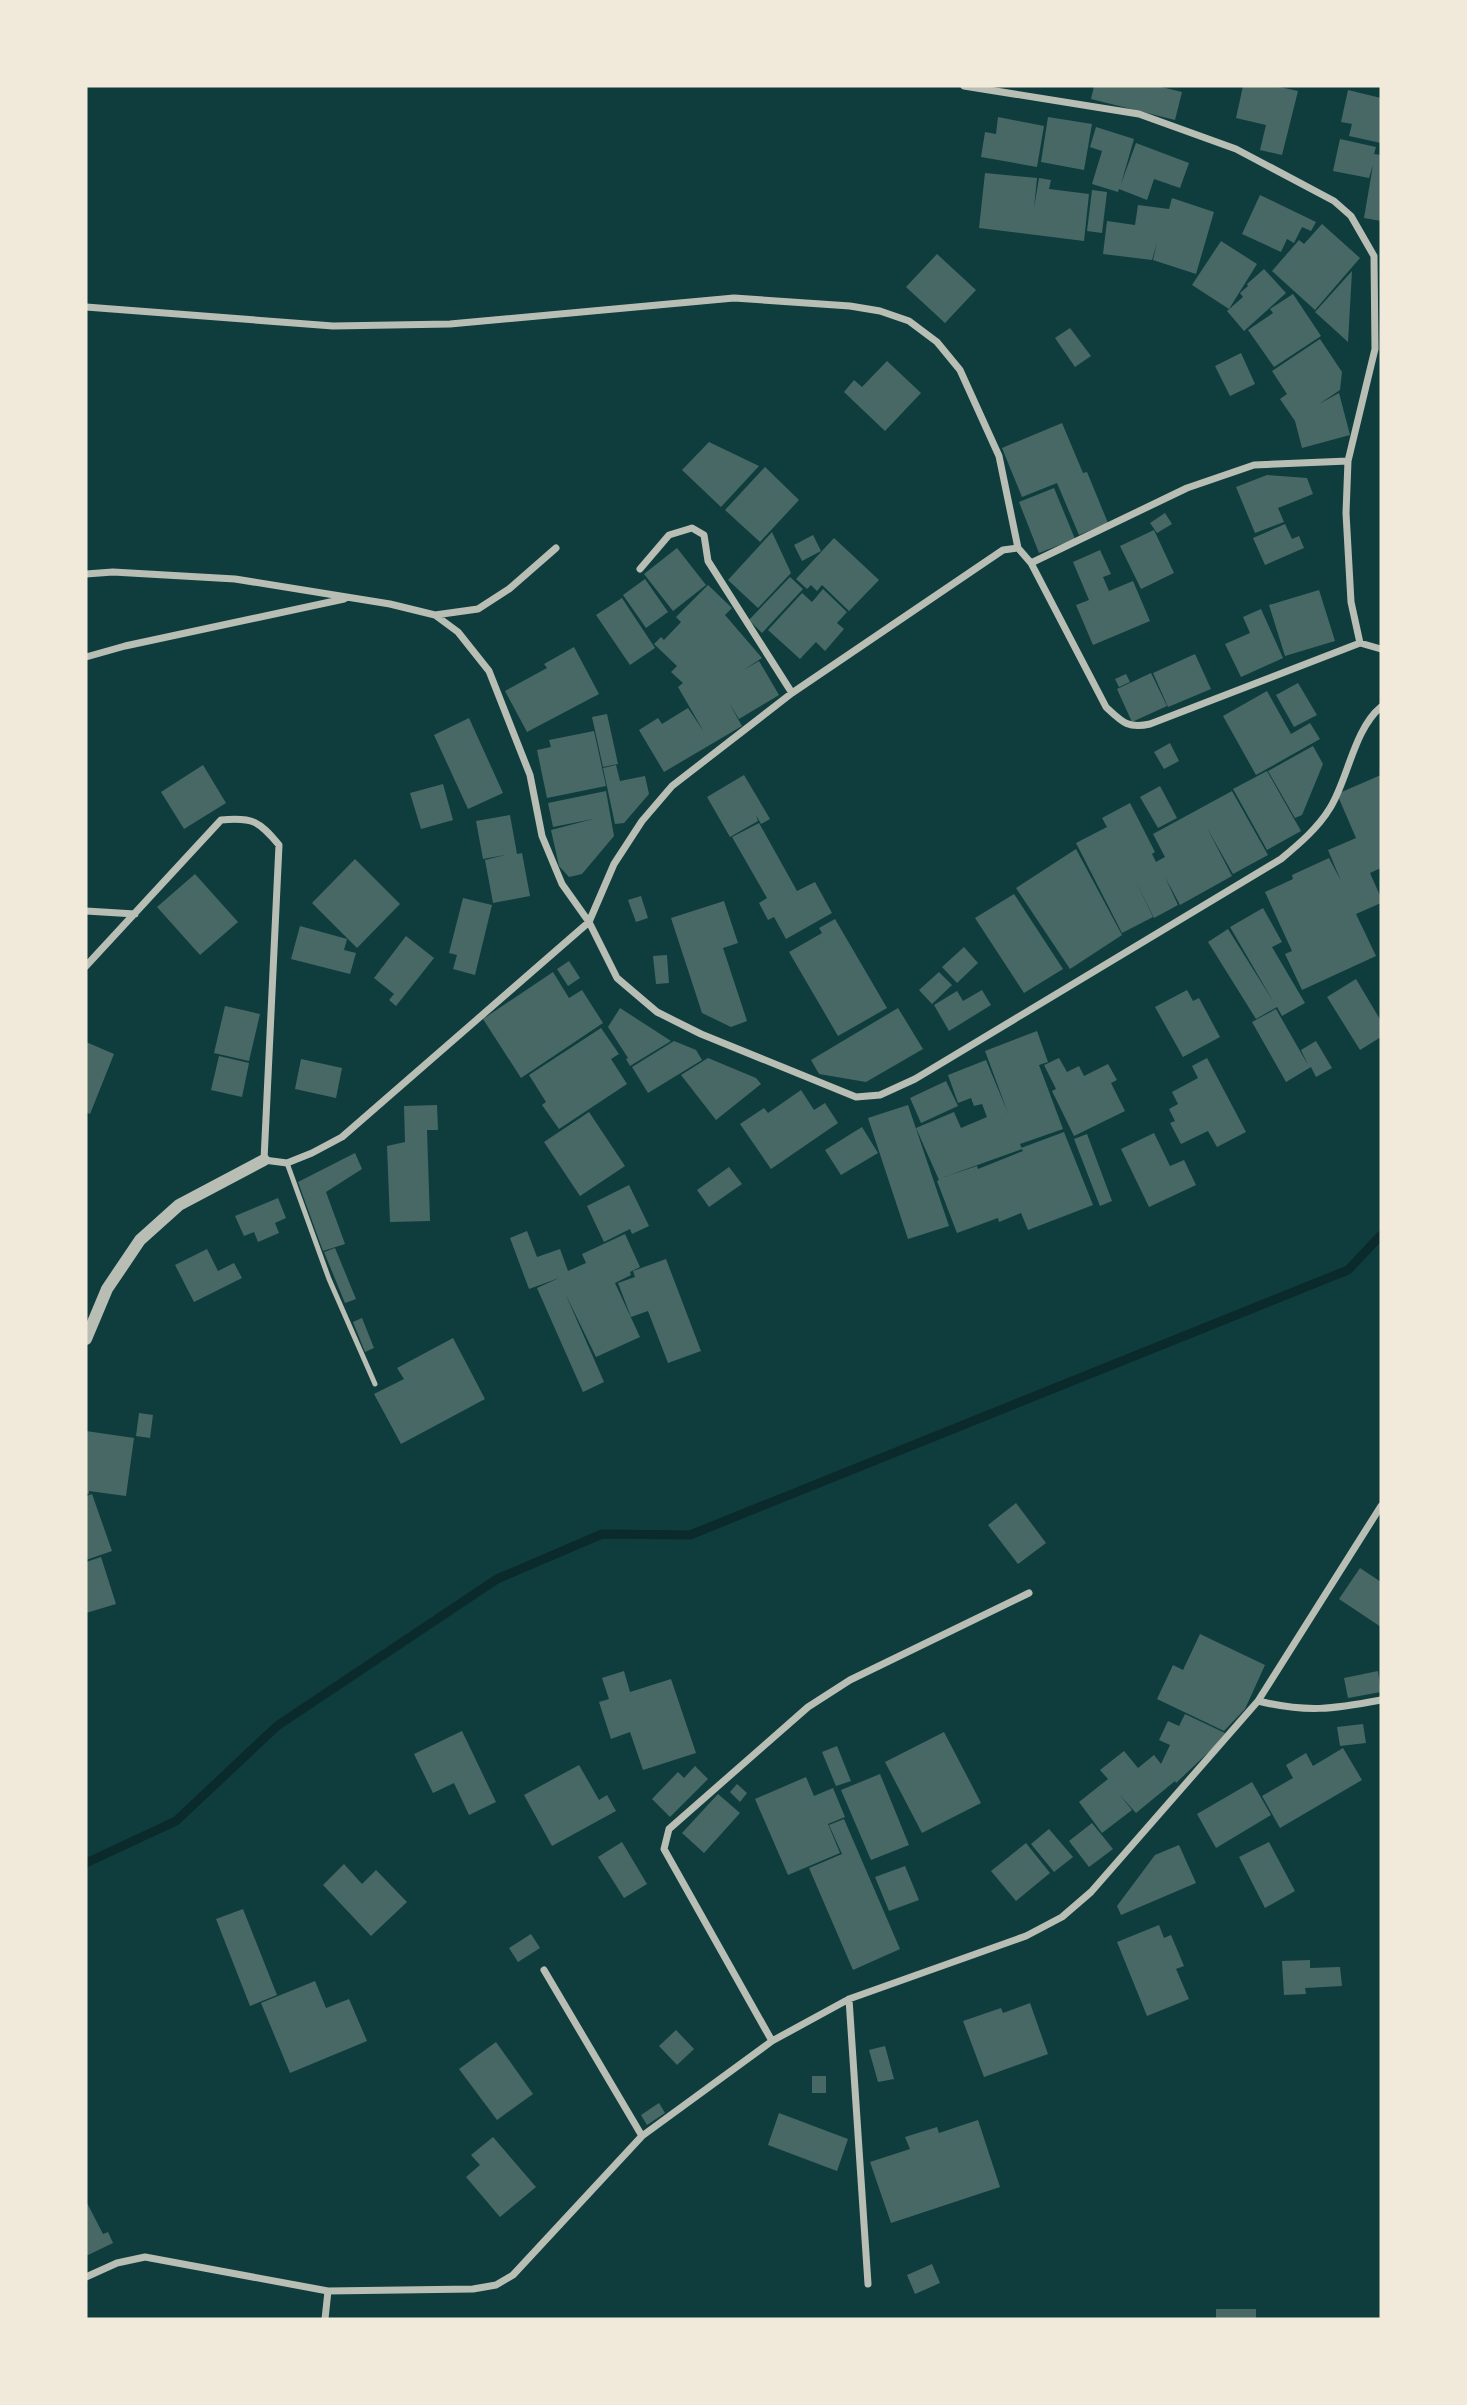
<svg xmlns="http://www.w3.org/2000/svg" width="1467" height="2405" font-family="Rubik,sans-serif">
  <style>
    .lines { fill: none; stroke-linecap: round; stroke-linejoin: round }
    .stream { stroke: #0a2a2b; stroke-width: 9 }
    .building { fill: #486865 }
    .service { stroke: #b8beb3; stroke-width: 5 }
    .minor { stroke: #b8beb3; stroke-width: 7 }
    .tertiary { stroke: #b8beb3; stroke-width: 12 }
  </style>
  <rect width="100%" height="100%" fill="#0f3d3e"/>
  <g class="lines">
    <path class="stream" d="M86 1863 176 1821 277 1726 497 1579 602 1534 690 1535 1348 1270 1381 1235"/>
  </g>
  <path class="building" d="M1094 86H1157L1182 92 1175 120 1091 99Z
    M1243 86H1275L1298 91 1282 155 1260 150 1266 125 1236 118Z
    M1348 90 1381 98V143L1349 136 1352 124 1341 122Z
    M998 117 1044 126 1037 167 981 157 985 132 996 134Z
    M1048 117 1092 124 1084 170 1041 162Z
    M1096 127 1134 139 1121 184 1136 143 1189 163 1180 188 1154 179 1147 200 1119 189 1118 192 1092 184 1102 151 1090 147Z
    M1340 139 1376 147 1374 154 1381 155V221L1364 218 1373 165 1369 178 1333 171Z
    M985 173 1037 178 1034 208 1039 178 1051 180 1049 189 1089 194 1084 241 979 228Z
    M1092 190 1107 192 1102 233 1087 231Z
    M1260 195 1316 222 1311 231 1302 227 1294 243 1287 239 1281 252 1242 234Z
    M1172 198 1214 212 1196 274 1153 260 1157 243 1152 260 1103 254 1107 221 1135 225 1138 205 1169 209Z
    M1322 224 1360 258 1315 310 1272 271 1299 240 1304 244Z
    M1221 241 1257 264 1229 309 1192 285Z
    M937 254 976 290 945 323 906 287Z
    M1264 269 1286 293 1244 331 1227 311 1243 297 1240 293 1248 286 1247 284Z
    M1352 271 1348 342 1315 312Z
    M1293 294 1321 336 1274 367 1248 330 1273 313 1270 309Z
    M1070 328 1091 356 1075 367 1055 338Z
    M1320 339 1342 372 1340 390 1319 404 1339 393 1350 435 1302 448 1295 421 1280 399 1287 394 1272 371Z
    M1241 353 1255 384 1230 396 1215 366Z
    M887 361 921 393 885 431 844 392 854 380 862 387Z
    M1062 423 1083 473 1087 472 1108 523 1079 535 1057 483 1022 497 1002 448Z
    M709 442 759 466 721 507 682 470Z
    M765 467 799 500 760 542 725 510Z
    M1267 475 1307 478 1313 494 1278 508 1284 522 1255 533 1236 487Z
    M1054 488 1075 539 1039 553 1019 502Z
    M1165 513 1172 524 1157 533 1150 523Z
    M1285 524 1292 539 1299 536 1304 548 1265 565 1253 538Z
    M1154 530 1174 573 1141 589 1120 546Z
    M772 532 791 573 758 608 728 580Z
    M813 535 821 551 802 561 794 545Z
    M834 538 879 580 849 611 822 585 817 591 811 585 807 589 796 579Z
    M677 548 706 585 673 611 644 574Z
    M1100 550 1111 574 1103 577 1109 591 1133 581 1150 621 1093 645 1076 605 1089 600 1073 562Z
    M790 577 803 589 762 633 749 620Z
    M645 579 668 612 646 628 623 595Z
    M708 585 732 608 725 615 762 658 742 671 759 661 779 695 739 719 729 703 742 726 664 772 639 730 658 718 662 724 688 708 704 732 678 687 683 683 671 672 677 666 654 644 661 637 664 640 681 622 676 617Z
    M823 589 847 612 837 623 844 629 825 651 816 642 800 659 768 630 802 593 812 602Z
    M1319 590 1335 641 1285 656 1269 605Z
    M622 598 655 648 630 665 596 615Z
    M1261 609 1283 658 1241 677 1225 644 1250 633 1243 617Z
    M574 647 599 694 527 732 505 691 547 668 544 664Z
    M1195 654 1211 689 1168 707 1153 673Z
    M1151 673 1167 706 1132 722 1117 689Z
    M1126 674 1130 682 1119 687 1115 679Z
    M1298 683 1317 715 1294 727 1276 695Z
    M1267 691 1291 734 1310 723 1320 739 1256 775 1223 716Z
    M607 714 618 764 603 767 592 717Z
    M469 718 503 793 468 809 434 735Z
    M594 731 606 786 547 798 537 750 551 747 549 740Z
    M1170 743 1179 761 1164 769 1154 752Z
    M1313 746 1323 764 1302 815 1295 818 1268 771Z
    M203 765 226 803 184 829 161 792Z
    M616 765 620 781 645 776 649 794 624 823 615 824 603 768Z
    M1267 771 1301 831 1267 850 1233 789Z
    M744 775 770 819 761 824 756 815 758 821 730 837 707 797Z
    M1381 775V868L1370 873 1381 898V903L1356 914 1376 956 1302 990 1285 954 1292 951 1265 892 1293 879 1292 875 1329 858 1341 881 1328 850 1356 838 1337 794Z
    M443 784 453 820 421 829 410 793Z
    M1160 786 1177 818 1158 828 1140 797Z
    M606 791 614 836 582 874 569 877 559 866 551 830 593 819 553 827 548 803Z
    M1232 791 1268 855 1233 874 1207 828 1232 876 1180 905 1165 877 1178 905 1154 918 1135 880 1153 917 1122 933 1076 843 1107 827 1102 818 1130 803 1155 852 1152 854 1156 862 1165 857 1153 834Z
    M510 815 517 854 522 853 530 896 493 903 485 860 505 855 483 859 476 821Z
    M759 823 797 891 815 882 832 913 786 939 774 917 768 920 759 903 767 898 732 837Z
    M1076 849 1122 935 1070 969 1016 888Z
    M355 859 400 904 357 948 312 903Z
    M195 874 238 922 200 955 157 907Z
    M1014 894 1063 969 1024 993 975 918Z
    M641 896 648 918 636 922 628 900Z
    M463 898 492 905 475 975 453 969 457 955 449 953Z
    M724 901 738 943 723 948 747 1021 731 1027 702 1013 671 918Z
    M1263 908 1282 942 1272 947 1305 1003 1282 1016 1277 1007 1256 1019 1208 942 1228 929 1273 1001 1230 927Z
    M835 919 887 1008 838 1036 789 952 822 933 819 928Z
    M300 926 347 939 344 950 356 953 350 974 291 959Z
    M406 936 434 958 396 1006 389 1000 394 994 374 978Z
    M964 947 978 963 957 983 942 967Z
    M667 955 669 983 656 984 653 956Z
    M569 961 580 978 568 986 557 969Z
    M553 972 569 998 582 990 603 1023 521 1078 483 1019Z
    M939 972 952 985 932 1004 919 990Z
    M1356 979 1381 1021V1037L1360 1050 1327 997Z
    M982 990 991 1005 949 1031 934 1005 957 991 963 1001Z
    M1187 990 1193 1001 1199 998 1220 1037 1183 1057 1155 1007Z
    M225 1006 260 1014 249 1061 214 1053Z
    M620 1008 671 1041 630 1066 626 1059 628 1058 608 1027Z
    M898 1008 923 1049 866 1082 819 1074 811 1060Z
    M1276 1009 1308 1065 1301 1050 1316 1041 1332 1068 1316 1077 1311 1067 1286 1082 1252 1022Z
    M601 1028 619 1054 611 1059 627 1084 559 1129 542 1105 546 1102 529 1075Z
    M1037 1031 1048 1062 1039 1065 1063 1129 1020 1144 1022 1149 944 1177 977 1166 978 1169 1023 1151 1021 1148 1064 1132 1093 1205 1028 1230 1021 1213 999 1222 998 1218 957 1233 937 1181 939 1180 916 1128 954 1112 961 1128 987 1117 982 1104 974 1106 971 1098 958 1103 948 1075 986 1060 1008 1113 985 1051Z
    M674 1041 696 1050 702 1060 648 1093 632 1067Z
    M86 1042 114 1054 90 1114 86 1112Z
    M219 1056 249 1063 242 1097 211 1090Z
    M708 1058 756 1078 761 1084 716 1120 681 1075Z
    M1059 1058 1067 1072 1079 1066 1084 1076 1108 1064 1117 1080 1111 1083 1125 1111 1074 1136 1052 1091 1056 1089 1044 1065Z
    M1207 1058 1246 1132 1217 1147 1208 1131 1181 1144 1170 1123 1175 1121 1169 1109 1178 1104 1172 1092 1198 1078 1192 1066Z
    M301 1059 342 1068 336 1098 295 1089Z
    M946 1081 958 1106 921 1123 910 1098Z
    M801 1090 814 1110 825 1103 838 1123 771 1169 740 1124 764 1108 768 1113Z
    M437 1105 438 1130H427L430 1221 390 1222 387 1146 405 1142 404 1106Z
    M908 1105 949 1226 908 1239 868 1118Z
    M589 1112 625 1166 580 1196 544 1142Z
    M862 1127 878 1153 841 1175 825 1150Z
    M1154 1133 1170 1166 1184 1160 1196 1185 1149 1207 1121 1149Z
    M1087 1134 1112 1201 1100 1206 1074 1139Z
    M355 1153 362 1169 326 1192 345 1244 323 1251 298 1182Z
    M729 1167 742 1184 709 1207 697 1190Z
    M629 1185 649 1226 632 1234 630 1229 604 1242 587 1206Z
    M278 1198 286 1218 275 1223 279 1233 258 1242 254 1232 244 1236 235 1216Z
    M527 1231 537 1257 560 1249 568 1271 586 1263 582 1254 625 1234 640 1267 630 1272 631 1275 615 1283 640 1337 596 1357 565 1293 604 1382 583 1392 537 1288 559 1278 529 1289 510 1238Z
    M335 1248 356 1299 345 1303 324 1252Z
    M207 1249 218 1271 234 1263 242 1278 194 1302 175 1265Z
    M666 1259 701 1351 668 1363 648 1311 631 1317 618 1283 635 1277 633 1271Z
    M362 1318 374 1348 365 1352 353 1322Z
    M453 1338 485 1399 401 1444 374 1394 404 1379 397 1368Z
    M139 1413 153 1415 150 1438 136 1436Z
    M86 1431 134 1438 126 1496 89 1491V1494L86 1493Z
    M92 1494 112 1551 86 1560V1496Z
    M1016 1503 1046 1543 1018 1564 988 1525Z
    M101 1557 116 1604 86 1613V1562Z
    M1360 1568 1381 1582V1627L1339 1599Z
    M1200 1634 1265 1665 1245 1709 1224 1731 1157 1699 1173 1665 1183 1670Z
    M624 1671 630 1692 671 1679 696 1753 643 1770 630 1732 611 1739 599 1702 609 1699 602 1678Z
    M1378 1671 1381 1692 1348 1698 1344 1678Z
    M1185 1714 1225 1733 1213 1748 1176 1783 1175 1781 1136 1813 1119 1794 1132 1810 1102 1833 1079 1802 1108 1779 1100 1770 1124 1751 1138 1768 1154 1755 1161 1764 1170 1745 1159 1740 1168 1721 1179 1726Z
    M1363 1724 1366 1743 1340 1746 1337 1727Z
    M462 1731 496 1802 469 1815 454 1783 433 1793 414 1754Z
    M944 1732 981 1803 922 1833 885 1762Z
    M837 1746 851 1781 836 1786 822 1752Z
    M1343 1748 1362 1780 1280 1828 1262 1796 1293 1778 1286 1765 1306 1753 1313 1766Z
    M579 1765 599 1800 607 1795 616 1811 552 1846 524 1795Z
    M695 1766 708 1779 670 1817 652 1799 678 1772 684 1778Z
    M880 1774 909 1845 871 1860 841 1790Z
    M806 1777 814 1796 833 1788 845 1817 828 1824 840 1853 788 1875 755 1799Z
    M1252 1782 1271 1815 1216 1848 1197 1814Z
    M737 1784 747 1793 740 1802 730 1792Z
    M718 1794 740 1813 704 1853 682 1833Z
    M844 1819 900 1949 853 1970 809 1868 842 1854 829 1825Z
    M1092 1823 1113 1849 1089 1867 1069 1841Z
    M1049 1829 1073 1857 1054 1872 1031 1844Z
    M622 1842 647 1884 624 1898 598 1857Z
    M1269 1842 1295 1891 1265 1908 1239 1857Z
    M1026 1843 1050 1873 1016 1901 991 1871Z
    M1179 1845 1196 1883 1121 1915 1117 1906 1155 1855Z
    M344 1864 362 1884 376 1870 407 1902 371 1936 323 1885Z
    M905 1866 919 1900 889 1911 875 1877Z
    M243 1909 277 1995 250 2006 216 1919Z
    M1159 1925 1164 1938 1171 1935 1184 1966 1176 1969 1189 1999 1147 2016 1117 1942Z
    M531 1934 540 1948 518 1962 509 1948Z
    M1310 1960V1968L1340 1967 1342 1986 1305 1988 1306 1994 1284 1995 1282 1961Z
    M315 1981 326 2008 349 1999 367 2041 290 2073 261 2003Z
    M1030 2003 1048 2054 984 2077 963 2021 1001 2008 1003 2013Z
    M676 2030 694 2049 677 2065 659 2046Z
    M496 2042 533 2094 497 2120 459 2069Z
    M885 2046 894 2079 878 2082 869 2050Z
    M812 2076H826V2093H812Z
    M659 2103 665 2113 647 2125 641 2115Z
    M779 2113 848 2139 837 2171 768 2145Z
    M978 2120 1000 2187 891 2223 870 2162 910 2149 905 2137 937 2127 939 2133Z
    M493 2137 536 2187 500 2217 466 2177 480 2165 471 2155Z
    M86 2201 103 2234 108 2232 113 2243 86 2256Z
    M932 2264 940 2283 915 2294 907 2275Z
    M1216 2309H1256V2319H1216Z"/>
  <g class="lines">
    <path class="service" d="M287 1163 329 1279 375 1384"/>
    <path class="minor" d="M964 86 1139 114 1236 149 1334 201 1351 216 1374 256 1375 349 1348 461 1346 513 1351 602 1360 643
      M86 307 333 326 450 324 734 298 850 306 880 311 909 321 937 342 960 370 999 456 1018 548
      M1031 563 1187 488 1254 465 1348 461
      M640 569 669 535 692 528 704 535 708 561 792 693
      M86 574 113 572 235 579 390 604 435 615 458 632 489 671 530 775 542 836 562 884 589 922 617 978 657 1012 701 1034 856 1097 880 1095 915 1079 1281 859C1299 844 1318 828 1330 808 1348 779 1354 729 1381 707
      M435 615 478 609 509 589 556 548
      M86 657 125 646 344 599
      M86 911 135 914
      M86 966 221 820C253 817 259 821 279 845L264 1160 287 1163 312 1153 342 1137 589 922 614 864 642 821 672 786 792 693 1003 550 1018 548 1031 563 1106 707C1122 722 1128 729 1150 724L1360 643 1381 649
      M1258 1701C1307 1713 1333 1709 1381 1700
      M544 1970 642 2136
      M849 1999 868 2284
      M772 2041 664 1849 669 1829 808 1707 850 1680 1029 1593
      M86 2277 117 2263 145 2257 328 2291 473 2289 496 2285 513 2275 642 2136 772 2041 849 1999 1026 1936 1062 1917 1091 1892 1258 1701 1381 1506
      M325 2319 328 2291"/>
    <path class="tertiary" d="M86 1339 107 1289 140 1240 179 1205 264 1160"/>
  </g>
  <rect width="1467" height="2405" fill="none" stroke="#f1e9da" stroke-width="175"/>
</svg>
